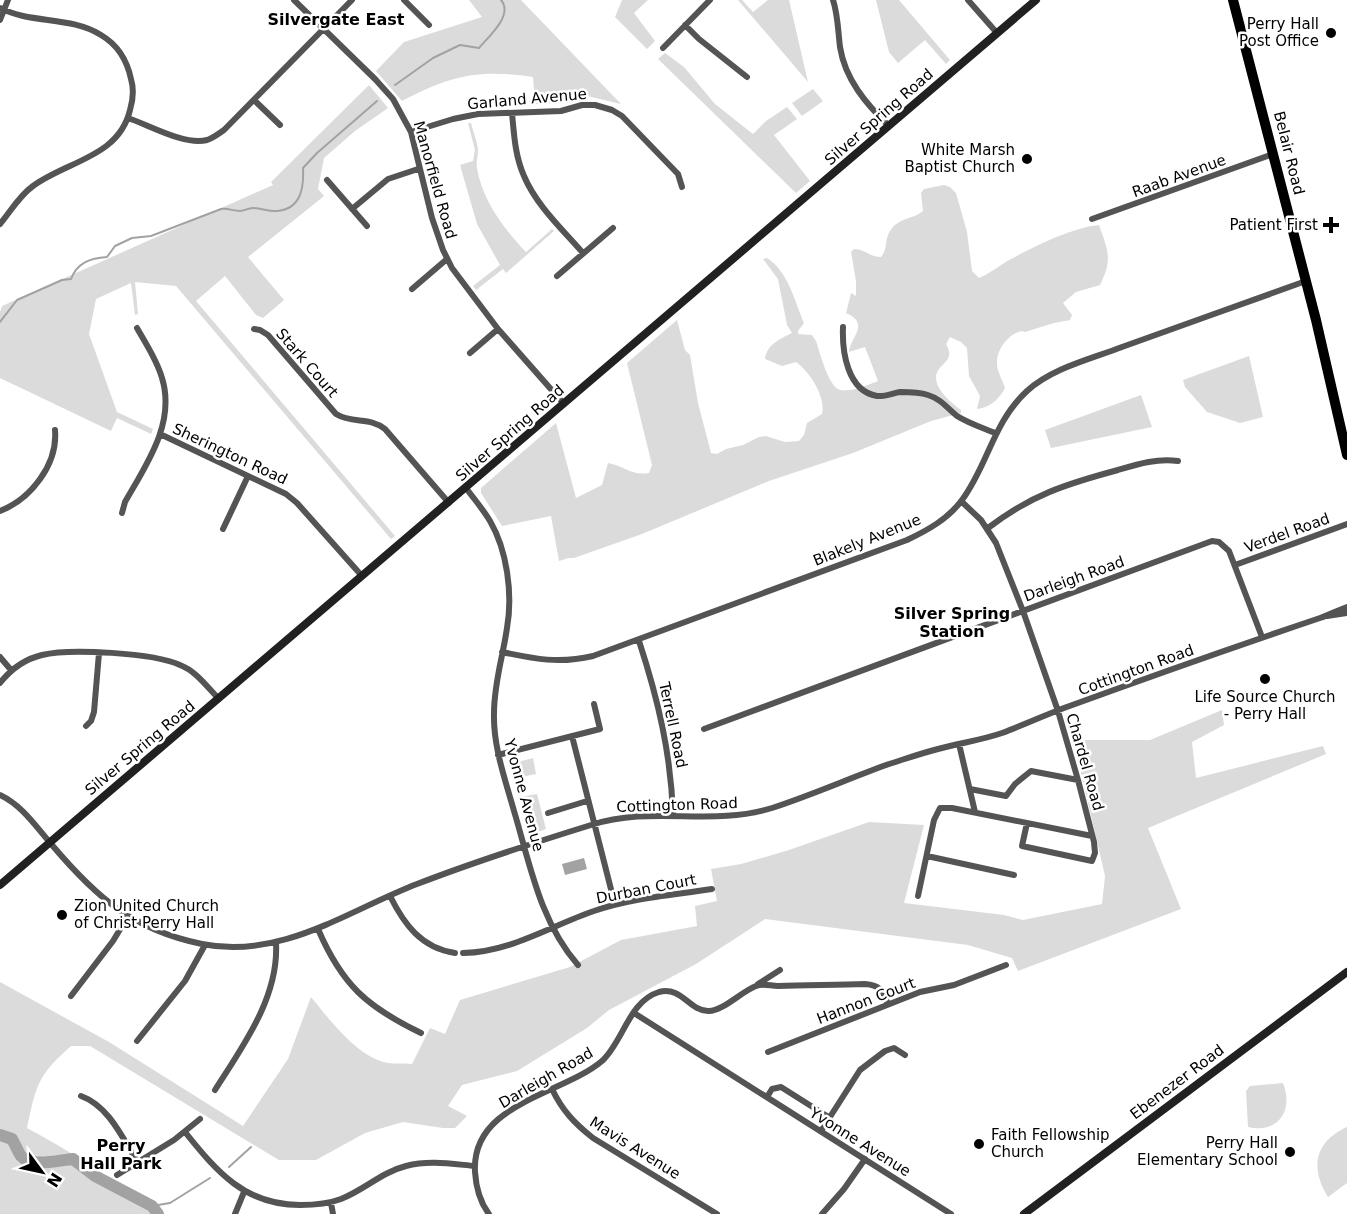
<svg xmlns="http://www.w3.org/2000/svg" width="1347" height="1214" font-family="'DejaVu Sans',sans-serif">
  <style>
    .green { fill: #dbdbdb }
    .water { fill: #a2a2a2 }
    .lines { fill: none; stroke-linecap: round; stroke-linejoin: round }
    .stream { stroke: #a2a2a2; stroke-width: 2 }
    .river { stroke: #a2a2a2; stroke-width: 12 }
    .street { stroke: #545454; stroke-width: 6 }
    .secondary { stroke: #212121; stroke-width: 8 }
    .highway { stroke: #000; stroke-width: 10 }
    .poi-dot { fill: #000; stroke: #fff; stroke-width: 2 }
    .labels { text-anchor: middle; stroke-width: 5; stroke-linejoin: round; paint-order: stroke }
    .poi-label { font-size: 15px; fill: #000; stroke: #fff; text-anchor: end }
    .street-label { font-size: 15px; fill: #000; stroke: #fff }
    .neighbourhood-label { font-size: 16px; font-weight: bold; fill: #000; stroke: #fff }
  </style>
  <rect width="100%" height="100%" fill="#fff"/>
  <path class="green" d="M469 0H521L621 104 587 96 558 103 535 104 533 77C478 69 452 75 402 101L376 71 404 42 482 17Z
    M622 0H648L634 13 655 41 647 49 615 17Z
    M738 0H742L753 12 768 0H789L808 82Z
    M876 0H899L950 60 946 64 925 40 898 63 889 52Z
    M665 53 684 67 715 104 753 134 766 121 787 107 797 119 774 135 810 181 796 193 658 59Z
    M369 85 388 108 355 131 324 158 318 189 324 196 248 257 284 300 263 318 256 315 225 276 196 301 395 536 391 539 176 286 135 282 138 314 135 315 131 283 96 299 89 334 117 412 153 429 151 434 117 418 111 431 0 378V312L2 306 273 185 271 182Z
    M813 89 823 101 802 116 792 103Z
    M468 123H471C473 131 477 141 478 150 478 156 476 162 477 168 482 200 504 229 526 252L552 229 554 231 506 273 503 269 476 290 473 286 500 265 477 224 460 165 473 161 475 150Z
    M944 185 950 187 956 193 967 232 972 271 979 278C991 273 1000 265 1011 259 1035 246 1071 228 1099 225 1108 251 1113 259 1100 285L1076 292 1063 303 1072 315 1070 320 1054 323 1025 332 1022 331C1009 333 996 350 997 364 997 371 1003 381 1005 388 1000 398 990 408 977 409L980 396 969 376 967 348 961 342 950 337 946 344C957 362 937 363 936 377 936 391 952 403 961 410V413L931 421 853 453 769 481 642 534 574 558H568L559 561 551 516 502 526 481 493V488L556 423 576 498 602 485 608 463C625 466 631 476 649 473L652 465 627 363 677 320 685 350 690 355 698 403 711 453 717 454 726 449 743 445 759 437 766 436 785 442 799 441 804 435 807 423 822 414C826 397 810 372 796 362L782 366 765 359C767 344 780 339 792 333L787 325 778 279 763 259 767 258C788 271 795 302 804 323L798 331V334L812 335 816 341C820 353 829 389 841 390 853 392 867 385 878 381L865 347 849 352C850 337 871 324 846 313L851 293 856 296V281L851 252 854 249C865 249 869 257 881 257 887 250 885 243 888 235 896 217 910 221 923 211L921 193 924 189Z
    M1249 356 1263 417 1240 423 1207 412 1185 387 1183 380Z
    M1141 395 1152 427 1051 448 1045 430Z
    M1222 710 1224 725 1192 742 1196 778 1323 746 1326 754 1148 828 1181 909 1018 971 1012 958 968 945 765 919 696 964 609 1010 587 1028 517 1071 462 1085 448 1106 467 1116 455 1128H443L403 1122 365 1133 316 1160H279L90 1046H71C37 1076 36 1086 27 1128 72 1152 116 1180 153 1214H0V982L109 1042 243 1126 288 1059 311 997C330 1020 358 1058 388 1063 396 1064 404 1063 412 1064L430 1028 445 1034 460 1000 570 967 621 940 697 926 695 906 717 901 711 869 741 864 789 850 869 822 924 825 904 903 1004 915 1023 920 1102 904 1105 876 1079 764 1075 740H1150Z
    M533 758 536 774 521 777 518 762Z
    M537 794 546 829 532 834 520 797Z
    M1283 1083C1294 1111 1278 1134 1248 1127L1246 1091 1250 1086Z
    M1347 1127V1183L1328 1197C1310 1168 1314 1142 1347 1127Z"/>
  <path class="water" d="M584 858 587 869 565 875 562 864Z"/>
  <g class="lines">
    <path class="stream" d="M395 85 433 58 460 45 479 48C488 37 514 15 501 0
      M0 322 17 300 62 280 71 279C77 263 90 258 107 257L115 246 132 238 151 236 221 209C228 208 233 211 240 211 244 211 248 208 253 208 262 208 269 212 277 211 301 209 304 188 303 168L317 153 377 101
      M229 1167 251 1147
      M152 1206 170 1203 210 1178"/>
    <path class="river" d="M0 1135 12 1139C15 1144 18 1152 21 1156 32 1168 59 1160 73 1159L95 1176 152 1206 158 1214"/>
    <path class="street" d="M294 0 375 79 393 99 411 132 432 218 443 250 452 268 498 329 564 404
      M404 0 429 25
      M833 0C838 15 838 31 840 47 845 79 866 104 889 126
      M968 0 997 33
      M0 8C31 24 71 16 101 35 118 45 127 60 131 79 134 89 133 100 130 110 119 157 67 161 33 186 19 196 11 211 0 224
      M0 20 8 0
      M685 25 699 39 747 77
      M663 48 710 0
      M254 100 280 125
      M512 113C514 134 515 156 524 176 536 205 563 230 583 253
      M128 118C149 125 185 146 207 140 213 138 218 134 224 130L352 0
      M411 132 453 119 478 114 561 111 582 105H595L612 110 622 116 678 174 682 187
      M327 180 367 226
      M352 209 388 179 418 169
      M1092 219 1273 154
      M557 276 613 228
      M412 289 447 259
      M843 327C842 351 847 391 877 396 885 397 893 393 900 392 909 392 919 392 928 395 941 399 947 408 957 416 968 423 983 428 995 433
      M254 329 260 330 268 335 336 414C352 424 371 417 385 429L449 503
      M470 353 498 329
      M160 434 286 494 297 503 362 576
      M466 488C474 499 483 509 490 521 507 550 513 594 507 628 503 656 494 683 494 713 493 746 505 779 514 811 530 864 540 922 578 965
      M961 501 981 520 996 543 1023 611 1058 711 1078 780 1094 842 1095 853 1092 861 1022 846 1027 823
      M0 511C31 499 58 464 55 430
      M122 513 125 502C146 465 176 423 162 378 157 360 146 344 137 328
      M988 528C1031 495 1066 484 1118 470 1138 464 1157 458 1178 461
      M223 529 248 476
      M1235 565 1347 524
      M1327 616 1347 613
      M639 641C658 699 671 754 673 815
      M502 652C535 659 559 664 593 656L907 540C928 530 948 519 962 500 988 465 993 422 1027 391 1052 368 1091 359 1122 347 1183 325 1245 303 1306 281
      M0 657 11 670
      M0 683C11 669 25 659 42 655 70 648 154 653 180 665 196 671 207 687 219 699
      M86 726 91 721 94 712 99 653
      M704 729 1212 541 1219 542 1229 551 1262 637
      M572 736 615 905
      M959 744 975 812
      M498 755 600 729 594 704
      M970 789 1006 796 1015 784 1031 771 1078 780
      M0 795C23 806 36 827 52 845 96 897 133 930 202 944 281 960 347 911 417 884 474 862 533 843 591 825 653 805 710 827 772 808 812 795 850 778 889 764 905 759 922 753 938 749 960 743 982 740 1002 733 1023 725 1043 716 1064 708 1149 677 1234 647 1320 618 1329 615 1338 610 1347 607
      M548 813 587 801
      M927 856 1014 875
      M390 896C404 924 421 948 455 953
      M918 896 934 820 940 808H952L1092 836
      M318 929C342 985 367 1007 421 1033
      M463 953C511 952 550 926 594 911 630 898 674 895 712 889
      M758 984 780 970
      M71 996 113 941 128 916
      M634 1013 951 1214
      M137 1041 185 981 205 945
      M768 1052 920 992 954 985 1006 965
      M552 1089C562 1110 574 1123 593 1138L717 1214
      M215 1090C243 1046 279 997 276 943
      M81 1096C109 1106 123 1139 138 1163
      M767 1097 772 1089 781 1087 830 1118
      M821 1131 860 1070 885 1051 894 1048 905 1055
      M185 1132C217 1172 245 1205 300 1205 314 1205 328 1204 341 1199 364 1190 382 1172 406 1166 429 1160 452 1164 475 1166
      M117 1175 174 1140 200 1119
      M331 1203 333 1214
      M235 1214 244 1192
      M489 1214C479 1201 476 1187 475 1172 471 1103 562 1095 602 1061 623 1042 629 1001 659 992 682 986 689 1011 708 1011 722 1012 742 991 756 986 762 983 771 986 778 986 807 985 836 985 865 984 880 985 883 991 888 1004
      M822 1214 844 1189 865 1159"/>
    <path class="secondary" d="M0 885 1036 0
      M1024 1214 1347 972"/>
    <path class="highway" d="M1233 0 1316 320 1347 455"/>
  </g>
  <g class="poi-dot">
    <circle cx="1331" cy="33" r="6"/>
    <circle cx="1027" cy="159" r="6"/>
    <path d="M1328 216h6v6h6v6h-6v6h-6v-6h-6v-6h6z"/>
    <circle cx="1265" cy="679" r="6"/>
    <circle cx="62" cy="915" r="6"/>
    <circle cx="979" cy="1144" r="6"/>
    <circle cx="1290" cy="1152" r="6"/>
  </g>
  <g class="labels">
    <g class="poi-label">
      <text x="1319" y="29">Perry Hall<tspan x="1319" dy="17">Post Office</tspan></text>
      <text x="1015" y="155">White Marsh<tspan x="1015" dy="17">Baptist Church</tspan></text>
      <text x="1318" y="230">Patient First</text>
      <text x="1265" y="702" text-anchor="middle">Life Source Church<tspan x="1265" dy="17">- Perry Hall</tspan></text>
      <text x="74" y="911" text-anchor="start">Zion United Church<tspan x="74" dy="17">of Christ Perry Hall</tspan></text>
      <text x="991" y="1140" text-anchor="start">Faith Fellowship<tspan x="991" dy="17">Church</tspan></text>
      <text x="1278" y="1148">Perry Hall<tspan x="1278" dy="17">Elementary School</tspan></text>
    </g>
    <g class="street-label">
      <text transform="translate(527 99) rotate(-5)" y="5">Garland Avenue</text>
      <text transform="translate(879 117) rotate(-41)" y="5">Silver Spring Road</text>
      <text transform="translate(1289 153) rotate(76)" y="5">Belair Road</text>
      <text transform="translate(1179 176) rotate(-20)" y="5">Raab Avenue</text>
      <text transform="translate(435 180) rotate(74)" y="5">Manorfield Road</text>
      <text transform="translate(307 363) rotate(49)" y="5">Stark Court</text>
      <text transform="translate(510 433) rotate(-41)" y="5">Silver Spring Road</text>
      <text transform="translate(230 454) rotate(25)" y="5">Sherington Road</text>
      <text transform="translate(1287 533) rotate(-20)" y="5">Verdel Road</text>
      <text transform="translate(867 540) rotate(-22)" y="5">Blakely Avenue</text>
      <text transform="translate(1074 579) rotate(-20)" y="5">Darleigh Road</text>
      <text transform="translate(1136 670) rotate(-20)" y="5">Cottington Road</text>
      <text transform="translate(673 725) rotate(78)" y="5">Terrell Road</text>
      <text transform="translate(140 748) rotate(-40)" y="5">Silver Spring Road</text>
      <text transform="translate(1085 762) rotate(74)" y="5">Chardel Road</text>
      <text transform="translate(524 795) rotate(75)" y="5">Yvonne Avenue</text>
      <text transform="translate(677 805) rotate(-2)" y="5">Cottington Road</text>
      <text transform="translate(646 889) rotate(-11)" y="5">Durban Court</text>
      <text transform="translate(866 1001) rotate(-21)" y="5">Hannon Court</text>
      <text transform="translate(546 1078) rotate(-30)" y="5">Darleigh Road</text>
      <text transform="translate(1177 1082) rotate(-37)" y="5">Ebenezer Road</text>
      <text transform="translate(860 1142) rotate(32)" y="5">Yvonne Avenue</text>
      <text transform="translate(635 1148) rotate(32)" y="5">Mavis Avenue</text>
    </g>
    <g class="neighbourhood-label">
      <text x="336" y="25">Silvergate East</text>
      <text x="952" y="619">Silver Spring<tspan x="952" dy="18">Station</tspan></text>
      <text x="121" y="1151">Perry<tspan x="121" dy="18">Hall Park</tspan></text>
    </g>
  </g>
  <g transform="translate(42 1172) rotate(123)" stroke="#ffffff" stroke-width="4.5" paint-order="stroke">
  <path d="M0-4.5L10 22L0 15L-10 22Z" fill="#000000"/>
  <text y="-9" font-size="16" font-weight="bold" text-anchor="middle" fill="#000000">N</text>
  </g>
</svg>
